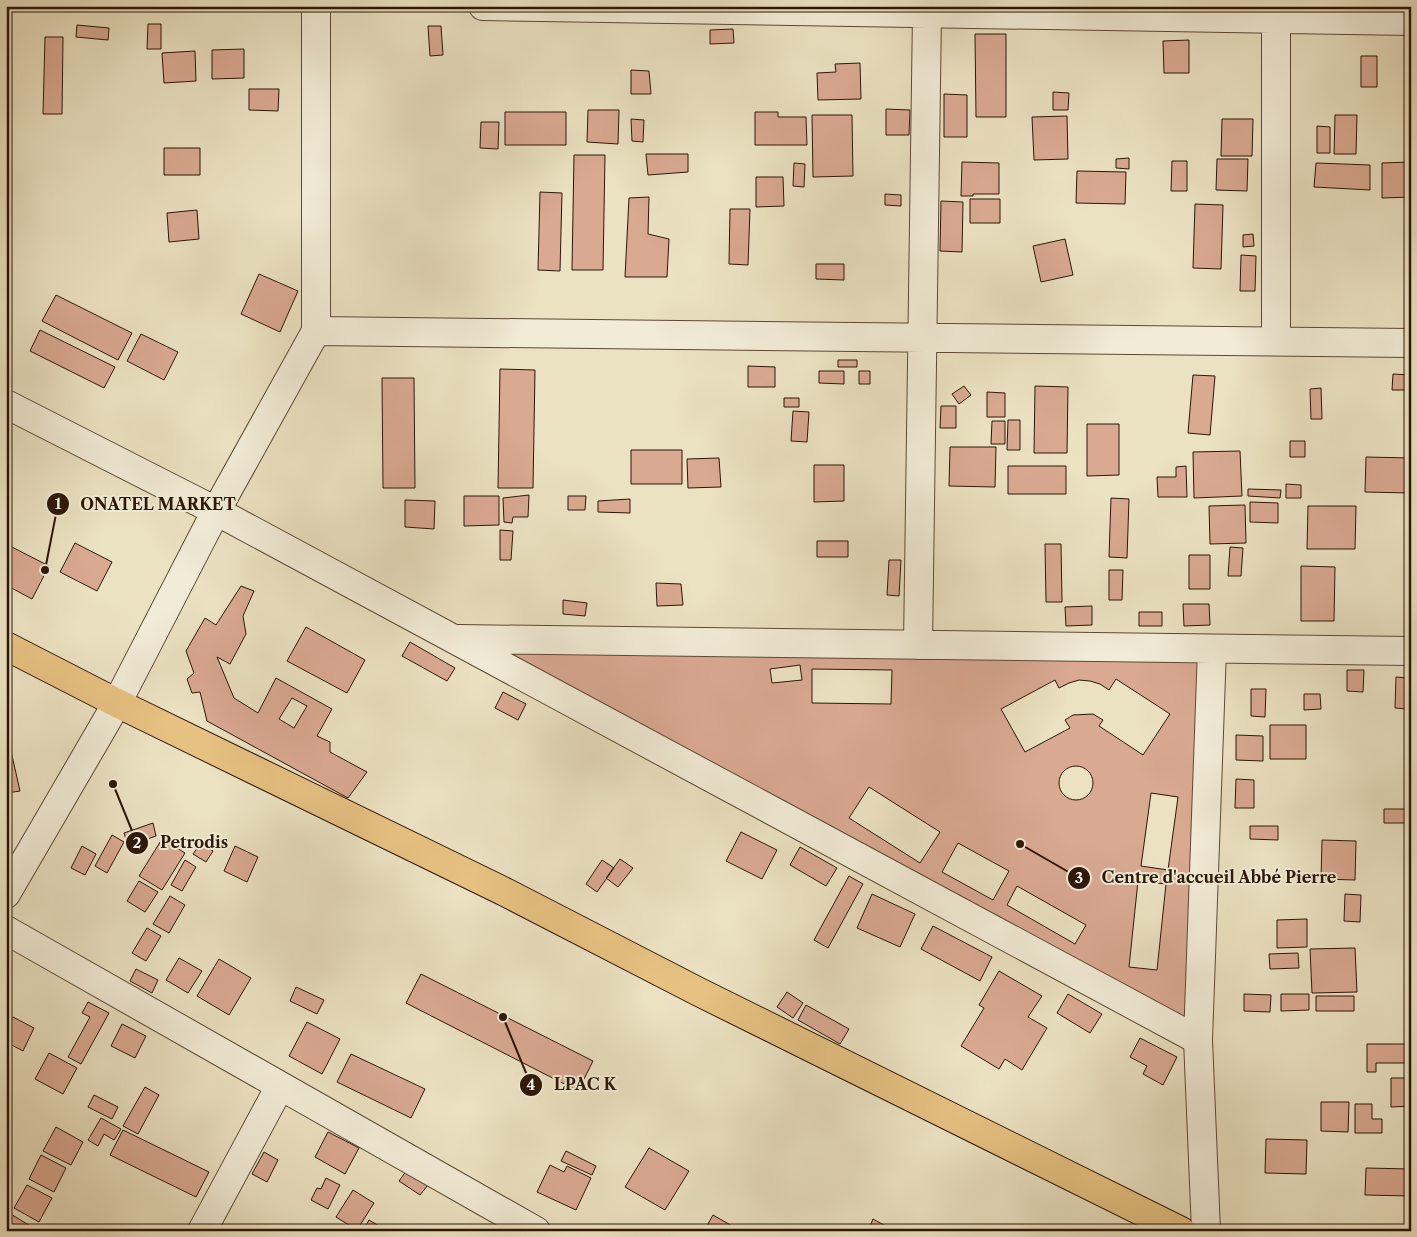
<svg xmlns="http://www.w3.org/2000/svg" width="1417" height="1237" font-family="'Libre Caslon Text',serif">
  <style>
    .building { fill: #d9a992; stroke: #2c1605; fill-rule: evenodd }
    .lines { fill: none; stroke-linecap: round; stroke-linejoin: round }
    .street-casing { stroke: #5c4934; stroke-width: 30 }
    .primary-casing { stroke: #2c1605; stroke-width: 30 }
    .street { stroke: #f2ecd7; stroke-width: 28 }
    .primary { stroke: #e6c181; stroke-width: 28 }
    .leader { fill: none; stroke: #2c1605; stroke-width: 2 }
    .callout-dot { fill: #2c1605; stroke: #f2ecd7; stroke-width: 2 }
    .mark-label { font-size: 15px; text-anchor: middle; font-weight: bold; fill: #fff }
    .callout-label { font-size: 16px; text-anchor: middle; font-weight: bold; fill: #2c1605; stroke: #f2ecd7; stroke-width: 4; stroke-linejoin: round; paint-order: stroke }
  </style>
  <rect width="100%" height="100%" fill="#ebe2c2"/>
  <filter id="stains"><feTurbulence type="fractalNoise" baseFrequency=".004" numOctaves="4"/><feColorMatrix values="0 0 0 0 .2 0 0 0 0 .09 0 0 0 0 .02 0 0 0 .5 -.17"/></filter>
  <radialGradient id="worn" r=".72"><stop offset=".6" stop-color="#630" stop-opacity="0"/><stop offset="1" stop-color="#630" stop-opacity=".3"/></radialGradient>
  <path class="building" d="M148 24H161V49H147Z
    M77 25 109 28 108 40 76 37Z
    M428 26H441L443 55 430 56Z
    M733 29 734 43 710 44V30Z
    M975 34H1006V117H976Z
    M45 37H63L62 114H43Z
    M1189 40V73H1164L1163 41Z
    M244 49V78L212 79V50Z
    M195 51 196 81 164 83 162 53Z
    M1361 56H1377V87H1361Z
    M860 63 861 99 818 100 817 73 836 72 835 64Z
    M631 70 649 71 651 94H631Z
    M249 89H279L278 111 249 110Z
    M1053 92 1069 93 1068 110H1053Z
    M944 94 967 95V137H944Z
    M886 109 910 110 909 135H886Z
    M588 110H619L618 144 587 142Z
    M505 112H566V145H505Z
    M755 112H778V117H806L807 145H755Z
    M812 115H852L853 176 813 177Z
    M1335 115H1357L1356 154H1334Z
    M1067 116 1068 159 1034 160 1032 117Z
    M631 119 644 120 643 142 632 141Z
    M1222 119H1253L1252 156H1221Z
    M481 122H499L498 149 480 148Z
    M1317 126 1330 127V153H1317Z
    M164 148H200V175H164Z
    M646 154H688V172L648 175Z
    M574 155H605L603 270H572Z
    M1129 158V169L1116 168V159Z
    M1217 159H1248L1247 191 1216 190Z
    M1172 161H1187V191H1171Z
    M962 162 999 163V194H973V196H961Z
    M1411 162V197L1382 198V163Z
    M794 163 805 164 804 187 793 186Z
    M1316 163 1370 165V190L1314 187Z
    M1077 171 1126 172 1125 204 1076 203Z
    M756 177H783L784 206 756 207Z
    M540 192 562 193 560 271 538 270Z
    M885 194 901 195V206L885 205Z
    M649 197 648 234 669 239 667 277H625L629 198Z
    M970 199H1000V223H970Z
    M941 201 963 202 962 252 940 251Z
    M1195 204 1223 205 1221 269 1193 268Z
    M730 209H750L748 265 729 264Z
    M197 210 199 239 169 242 167 213Z
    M1253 234 1254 246 1243 247V235Z
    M1065 239 1073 275 1041 282 1033 246Z
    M1241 255 1256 256 1255 291H1240Z
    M816 264H844V280L816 279Z
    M259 274 298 291 280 332 241 314Z
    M56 295 132 333 118 360 42 321Z
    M40 330 115 367 104 388 30 351Z
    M141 334 178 352 164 380 127 361Z
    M838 360H857V367H838Z
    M748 366 775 367V387H748Z
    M500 369 535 370 533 488H498Z
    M819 371H844V384L819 383Z
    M859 371H870V384H859Z
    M1393 374 1410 375V390H1392Z
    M1193 375 1215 376 1210 435 1188 433Z
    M382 378H414L415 488H383Z
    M964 386 971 395 959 404 952 394Z
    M1035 386 1068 387 1067 453H1034Z
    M1321 388 1322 419H1311L1310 389Z
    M987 392 1005 393V417H987Z
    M784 398H799V407H784Z
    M941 406H956V428H940Z
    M793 411 809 412 807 442 791 441Z
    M1008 420H1020V450H1007Z
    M992 421H1005V444H991Z
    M1087 424H1119V475L1087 476Z
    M1290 441H1305V457H1290Z
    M950 447H996L995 487 949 486Z
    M631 450H682V484H631Z
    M1240 451 1242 496 1194 498 1193 452Z
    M1366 457 1411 458V493L1365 492Z
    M719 458 721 487 688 488 687 459Z
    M814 465H844V501L814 502Z
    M1008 466H1066V494H1008Z
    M1186 466 1187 497H1158L1157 477H1176V467Z
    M1286 484 1301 485V498H1286Z
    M1248 489 1281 490 1280 498 1248 496Z
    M529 495 528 517H513L512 523 504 522 503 498Z
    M464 496H499V525L464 526Z
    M568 496H586L585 510H568Z
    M1111 498 1129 499 1127 558 1109 557Z
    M630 499V513L598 512V501Z
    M405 500 435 501 434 529 405 527Z
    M1250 502 1278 503V523L1250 522Z
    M1245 505 1246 543 1210 544 1209 506Z
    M1308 506H1356L1355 549H1307Z
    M500 530 513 531 511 560H500Z
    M817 541H848V557H817Z
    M75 543 112 562 97 591 60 572Z
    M6 544 49 566 32 599 6 585Z
    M1045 544H1061L1062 602H1046Z
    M1230 547 1243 548 1241 576H1228Z
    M1189 555H1210V589H1189Z
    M889 560H901L899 596 887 595Z
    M1301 566 1335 567 1334 621H1301Z
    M1109 570H1123L1122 600H1109Z
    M656 583 681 584 683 605 657 606Z
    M241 586 254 591 243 616 246 634 230 664 217 657 234 698 258 713 276 678 332 709 317 736 330 742V752L367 772 348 798 207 721 200 692 192 693 187 679 194 673 186 651 205 618 216 625ZM292 698 307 706 294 728 279 719Z
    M563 600 587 603 585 616 563 614Z
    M1183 604H1209L1210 625 1184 626Z
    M1092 606V625L1066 626 1065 607Z
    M1139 612H1162V626H1139Z
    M306 627 365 660 347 693 287 661Z
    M455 639 1212 649 1198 1040Z
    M410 642 455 668 447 681 402 656Z
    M800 665 802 680 772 683 770 669Z
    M812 669 892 670 891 704 812 703Z
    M1347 670H1364L1363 692 1347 691Z
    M1396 677 1407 678V709L1395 708Z
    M1116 679 1170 714 1143 755 1099 726 1103 720 1093 714 1073 715 1065 720 1070 728 1025 752 1001 709 1055 680 1059 688 1069 683 1079 680 1090 681 1100 684 1109 690Z
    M1251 689H1266L1265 717 1251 716Z
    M503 692 526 704 518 720 495 708Z
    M1304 694H1320L1321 709 1304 710Z
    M1270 725H1306V759H1270Z
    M1236 735 1263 736V761L1236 760Z
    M6 740 9 742 20 791 7 793Z
    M1059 783a17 17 0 1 1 34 0a17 17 0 1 1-34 0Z
    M1236 779 1254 780V808H1235Z
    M869 787 940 832 920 863 849 818Z
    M1151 793 1178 797 1168 870 1141 866Z
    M1384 809H1411V823H1384Z
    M153 823 156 836 128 846 124 833Z
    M1250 826H1278V840L1250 839Z
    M741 832 777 850 762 879 726 861Z
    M112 835 124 842 107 873 95 866Z
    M162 839 185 853 162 890 139 876Z
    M1322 840 1356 841 1355 880 1321 879Z
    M201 843 213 851 206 862 193 854Z
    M958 843 1009 871 993 900 942 872Z
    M82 846 96 854 85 875 71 868Z
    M235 846 258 857 247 882 224 871Z
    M800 847 837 868 826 886 790 865Z
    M620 859 633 868 618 887 606 878Z
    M185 860 196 867 182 891 171 885Z
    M602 860 614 868 597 892 586 884Z
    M849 876 863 884 828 948 814 940Z
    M139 881 158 892 145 912 127 901Z
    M1138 881 1166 884 1157 970 1129 967Z
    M1017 886 1086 925 1075 944 1007 905Z
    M872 894 915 914 900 947 857 928Z
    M1345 894 1361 895 1360 922 1344 921Z
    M170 896 185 905 169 933 153 924Z
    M1307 919V947L1277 948V920Z
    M933 926 992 957 980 981 921 949Z
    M147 928 161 936 146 961 132 953Z
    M1355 948 1357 992 1312 993 1310 949Z
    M1298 953 1299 968 1270 969 1269 954Z
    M179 958 202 971 188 993 166 980Z
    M219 959 251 978 229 1015 197 996Z
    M136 969 158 980 152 993 130 981Z
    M999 971 1042 996 1028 1017 1047 1028 1022 1070 1005 1059 999 1069 961 1046 984 1008 979 1005Z
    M421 974 593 1061 578 1091 406 1003Z
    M296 987 324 1000 317 1014 290 1001Z
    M787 992 803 1003 793 1018 777 1007Z
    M1068 994 1102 1014 1090 1033 1057 1013Z
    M1244 994 1271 995 1270 1012 1244 1011Z
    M1281 994H1309V1010L1281 1011Z
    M1316 996H1354V1011H1316Z
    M88 1002 109 1013 81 1064 68 1057 90 1017 82 1013Z
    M806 1005 849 1029 840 1044 798 1020Z
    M13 1017 34 1028 23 1051 6 1042V1030Z
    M307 1022 340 1039 322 1074 289 1056Z
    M122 1024 146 1036 135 1058 111 1046Z
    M1140 1038 1177 1057 1163 1085 1143 1074 1147 1066 1130 1057Z
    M1367 1044H1411V1063H1376V1072H1367Z
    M49 1053 77 1068 63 1094 35 1079Z
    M351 1054 425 1089 411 1118 337 1082Z
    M1391 1078H1411V1106L1391 1107Z
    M145 1087 159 1095 138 1134 123 1126Z
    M94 1095 118 1107 112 1119 88 1107Z
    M1321 1102H1349L1348 1132 1321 1131Z
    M1355 1104H1372V1119H1382V1133H1355Z
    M101 1118 121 1129 114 1140 104 1134 98 1146 88 1140Z
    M56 1127 83 1142 71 1165 43 1151Z
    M123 1130 209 1172 196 1197 110 1155Z
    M328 1132 359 1148 345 1174 315 1157Z
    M1266 1139 1307 1140 1306 1174 1265 1173Z
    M649 1148 689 1171 665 1210 625 1187Z
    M566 1151 596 1166 592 1175 561 1161Z
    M264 1152 278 1160 267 1182 252 1174Z
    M41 1155 66 1168 54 1192 29 1179Z
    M550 1165 564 1172 567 1166 591 1178 576 1210 537 1192Z
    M1366 1168 1410 1169V1196L1365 1195Z
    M407 1170 428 1185 420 1195 399 1181Z
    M326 1178 340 1185 328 1209 311 1200 317 1188 321 1189Z
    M27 1185 52 1198 39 1222 14 1208Z
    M353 1190 374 1203 357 1230 336 1217Z
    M9 1213 32 1227 30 1231H6V1217Z
    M713 1215 741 1231H704Z
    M873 1219 895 1231H868Z
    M369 1220 386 1230 388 1227 394 1231H363Z"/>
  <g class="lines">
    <g class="street-casing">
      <path id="street" d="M483 6 1411 21
        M316 331 1411 343
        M1276 341V6
        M6 404 216 511 1198 1040
        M459 639 1411 651
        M918 645 927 13
        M6 894 117 703 216 511 316 331V6
        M6 930 536 1231
        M202 1231 280 1086
        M1206 1231 1198 1040 1212 649"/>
    </g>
    <g class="primary-casing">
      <path id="primary" d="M6 646 117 703 505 892 699 992 1181 1231"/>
    </g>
    <use href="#street" class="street"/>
    <use href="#primary" class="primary"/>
  </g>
  <path class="leader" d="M45 570L58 504M113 784L137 843M1020 844L1079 878M503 1017L531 1085"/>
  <g class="callout-dot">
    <circle cx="45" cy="570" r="5"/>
    <circle cx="113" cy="784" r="5"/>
    <circle cx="1020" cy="844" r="5"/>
    <circle cx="503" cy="1017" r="5"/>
    <circle cx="58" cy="504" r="12"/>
    <circle cx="137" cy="843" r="12"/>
    <circle cx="1079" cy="878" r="12"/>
    <circle cx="531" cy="1085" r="12"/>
  </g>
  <g class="mark-label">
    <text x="58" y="509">1</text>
    <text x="137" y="848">2</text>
    <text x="1079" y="883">3</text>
    <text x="531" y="1090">4</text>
  </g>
  <g class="callout-label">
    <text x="158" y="510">ONATEL MARKET</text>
    <text x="194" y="848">Petrodis</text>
    <text x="1219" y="883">Centre d'accueil Abbé Pierre</text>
    <text x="585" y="1090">LPAC K</text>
  </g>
  <rect width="1417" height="1237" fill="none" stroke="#ebe2c2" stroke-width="25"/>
  <rect x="8" y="8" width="1402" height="1222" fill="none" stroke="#2c1605" stroke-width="2.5"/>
  <rect x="12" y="12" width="1392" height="1212" fill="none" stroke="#2c1605"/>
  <rect width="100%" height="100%" filter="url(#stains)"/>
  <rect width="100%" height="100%" fill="url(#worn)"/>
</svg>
